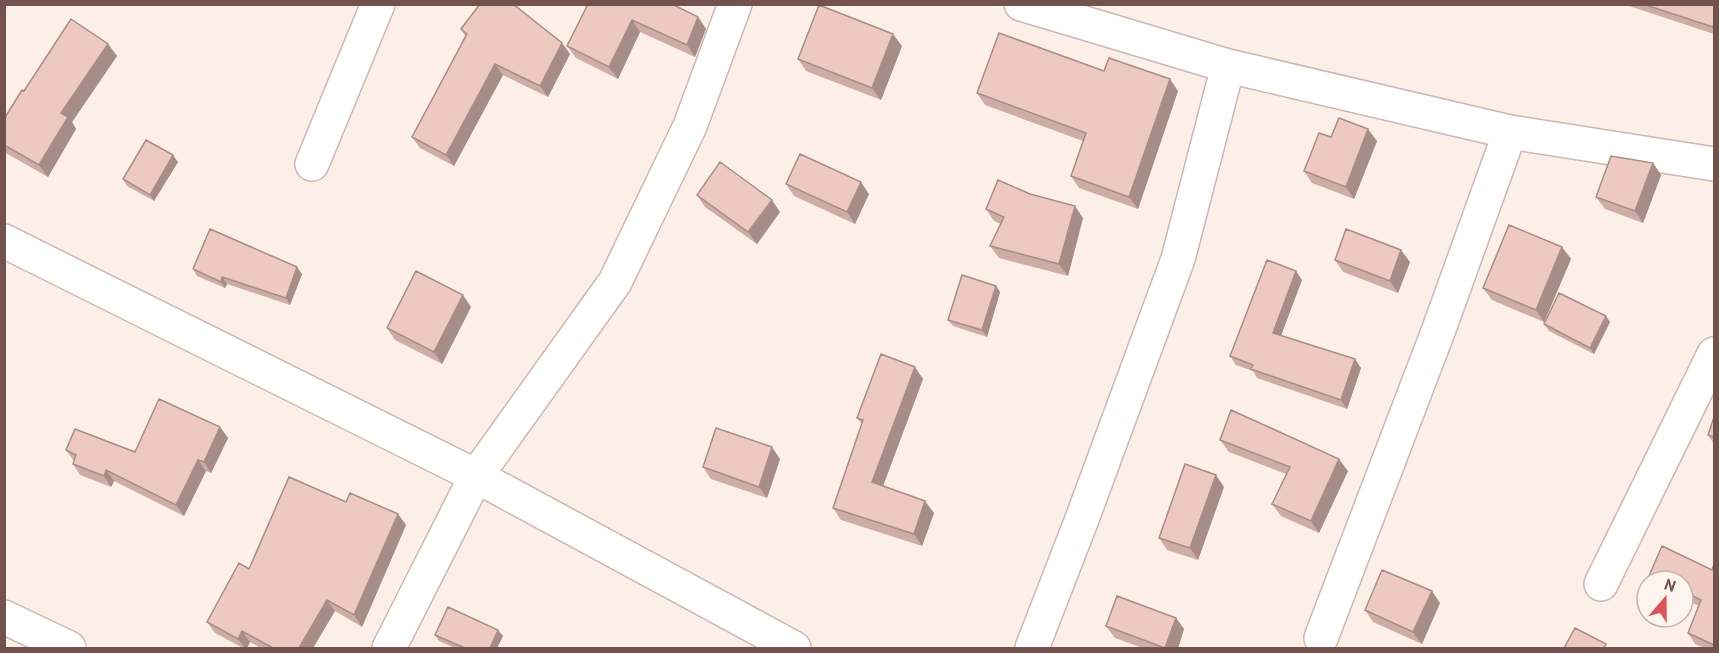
<svg xmlns="http://www.w3.org/2000/svg" width="1719" height="653" font-family="'PT Sans',sans-serif">
  <style>
    .lines { fill: none; stroke-linecap: round; stroke-linejoin: round }
    .minor-casing { stroke: #ceb7b2; stroke-width: 36 }
    .minor { stroke: #fff; stroke-width: 33 }
    .wall { fill: #cdada6 }
    .shaded-wall { fill: #a78d87 }
    .building { fill: #eec9c1; stroke: #a78d87; stroke-width: 1.5 }
  </style>
  <rect width="100%" height="100%" fill="#fbefe8"/>
  <g class="lines">
    <g class="minor-casing">
      <path id="minor" d="M1021 4 1228 66 1510 132 1714 164
        M312 164 378 4
        M4 241 476 476 794 648
        M1601 584 1714 354
        M4 617 69 648
        M1321 638 1439 329 1510 132
        M389 648 476 476 615 282 690 126 735 4
        M1032 648 1082 519 1178 259 1228 66"/>
    </g>
    <use href="#minor" class="minor"/>
  </g>
  <path class="wall" d="M588 4 698 17 706 29 695 57 640 32 618 79 576 58 567 46Z
    M1623 4H1714V34Z
    M461 29 562 43 570 54 548 97 503 75 454 166 420 148 412 137 465 36Z
    M108 44 117 56 72 122 76 129 48 177 4 152V119L24 91Z
    M902 46 881 100 806 71 798 59Z
    M1104 71 1178 91 1138 209 1079 188 1071 176 1083 141 985 105 977 93Z
    M1331 137 1377 141 1354 199 1312 183 1304 171Z
    M178 162 154 201 127 186 123 179Z
    M1653 163 1661 175 1643 223 1605 209 1596 197Z
    M786 184 869 194 855 224 794 196Z
    M1030 194 1083 218 1068 276 999 258 990 246 1001 224 994 221 986 209Z
    M697 195 780 212 757 244 705 207Z
    M1562 247 1571 259 1544 322 1492 300 1483 288Z
    M1335 260 1410 262 1398 293 1343 272Z
    M193 269 302 274 290 305 227 284 225 288 197 276Z
    M1302 280 1281 335 1361 368 1347 409 1257 378 1253 371 1236 365 1230 356Z
    M996 286 1000 292 987 337 953 326 948 320Z
    M471 307 442 364 395 340 387 328Z
    M1610 322 1594 354 1549 331 1544 324Z
    M923 379 883 486 934 513 922 546 841 520 833 508 862 424 857 418Z
    M1714 417V444L1708 435Z
    M220 427 228 438 211 473 206 471 184 516 114 481 111 487 80 475 73 464 74 461 66 450 135 452Z
    M1220 440 1348 471 1319 533 1281 516 1272 504 1286 474 1229 452Z
    M780 459 767 498 711 479 703 467Z
    M1224 487 1198 560 1167 550 1159 538Z
    M346 502 406 525 362 627 335 611 313 648H261L250 642 247 648H243L215 633 207 622 249 569Z
    M1714 564V648H1705L1695 644 1688 633 1699 606 1683 599V581H1653L1649 576 1712 570Z
    M1440 603 1422 644 1373 622 1365 610Z
    M1176 618 1184 629 1178 648H1143L1115 638 1106 626Z
    M498 630 503 636 497 648H455L439 641 435 635Z"/>
  <path class="shaded-wall" d="M698 17 706 29 695 57 687 45Z
    M632 20 640 32 618 79 609 67Z
    M893 34 902 46 881 100 872 88Z
    M562 43 570 54 548 97 540 86Z
    M108 44 117 56 72 122 76 129 48 177 39 165 61 113Z
    M495 64 503 75 454 166 446 155Z
    M1170 79 1178 91 1138 209 1129 197Z
    M1368 129 1377 141 1354 199 1346 187Z
    M173 155 178 162 154 201 150 195Z
    M1653 163 1661 175 1643 223 1635 211Z
    M861 182 869 194 855 224 847 212Z
    M772 200 780 212 757 244 748 232Z
    M1075 206 1083 218 1068 276 1059 264Z
    M1562 247 1571 259 1544 322 1536 310Z
    M1401 250 1410 262 1398 293 1390 281Z
    M297 267 302 274 290 305 286 298Z
    M1296 271 1302 280 1279 341 1273 333Z
    M222 277 227 284 225 288 221 282Z
    M996 286 1000 292 987 337 982 330Z
    M463 295 471 307 442 364 434 352Z
    M1606 316 1610 322 1594 354 1590 348Z
    M1355 359 1361 368 1347 409 1341 400Z
    M915 367 923 379 880 494 872 482Z
    M220 427 228 438 211 473 204 462Z
    M772 447 780 459 767 498 759 487Z
    M1339 459 1348 471 1319 533 1311 521Z
    M198 460 206 471 184 516 176 505Z
    M106 470 114 481 111 487 104 476Z
    M1216 475 1224 487 1198 560 1190 548Z
    M925 501 934 513 922 546 914 534Z
    M398 514 406 525 362 627 354 615Z
    M1432 591 1440 603 1422 644 1413 632Z
    M327 600 335 611 313 648H299Z
    M1176 618 1184 629 1178 648H1165Z
    M498 630 503 636 497 648H490Z
    M242 631 250 642 247 648H245L238 639Z"/>
  <path class="building" d="M480 4H513L562 43 540 86 495 64 446 155 412 137 467 34 461 29Z
    M588 4H672L698 17 687 45 632 20 609 67 567 46Z
    M1643 4H1714V22L1713 27Z
    M819 5 893 34 872 88 798 59Z
    M71 19 108 44 61 113 68 117 39 165 4 145V119L22 90 24 91Z
    M999 33 1104 71 1109 58 1170 79 1129 197 1071 176 1086 133 977 93Z
    M1339 118 1368 129 1346 187 1304 171 1319 133 1331 137Z
    M146 140 173 155 150 195 123 179Z
    M800 154 861 182 847 212 786 184Z
    M1611 156 1653 163 1635 211 1596 197Z
    M720 162 772 200 748 232 697 195Z
    M998 180 1030 194 1075 206 1059 264 990 246 1004 217 986 209Z
    M1509 225 1562 247 1536 310 1483 288Z
    M210 229 297 267 286 298 222 277 221 282 193 269Z
    M1346 229 1401 250 1390 281 1335 260Z
    M1267 260 1296 271 1273 333 1355 359 1341 400 1251 369 1253 365 1230 356Z
    M416 271 463 295 434 352 387 328Z
    M962 275 996 286 982 330 948 320Z
    M1559 293 1606 316 1590 348 1544 324Z
    M881 354 915 367 872 482 925 501 914 534 833 508 863 420 857 418Z
    M159 399 220 427 204 462 198 460 176 505 106 470 104 476 73 464 76 455 66 450 75 429 135 452Z
    M1231 410 1339 459 1311 521 1272 504 1290 467 1220 440Z
    M1714 417V437L1708 435Z
    M716 428 772 447 759 487 703 467Z
    M1185 464 1216 475 1190 548 1159 538Z
    M289 477 346 502 350 493 398 514 354 615 327 600 299 648H273L242 631 238 639 207 622 239 563 249 569Z
    M1662 546 1712 570 1714 564V645L1688 633 1701 600 1683 591V581H1661L1649 576Z
    M1382 570 1432 591 1413 632 1365 610Z
    M1117 596 1176 618 1165 648 1106 626Z
    M448 607 498 630 490 648H465L435 635Z
    M1575 628 1606 644 1604 648H1564Z"/>
  <rect width="1719" height="653" fill="none" stroke="#73524e" stroke-width="12"/>
  <g transform="translate(1665 599) rotate(20)"><circle r="28" fill="#fef4ee" stroke="#c6b3ae" stroke-width="1.5"/>
  <path d="M0-4.5L10 22L0 15L-10 22Z" fill="#dc5659"/>
  <text y="-9" font-size="16" font-weight="bold" text-anchor="middle" fill="#73524e">N</text>
  </g>
</svg>
